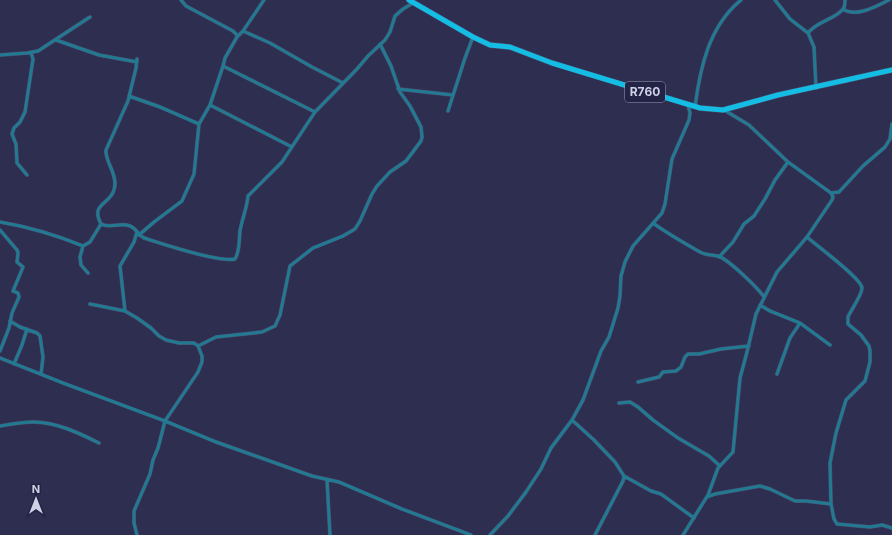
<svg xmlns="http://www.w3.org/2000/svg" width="892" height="535" font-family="Inter,sans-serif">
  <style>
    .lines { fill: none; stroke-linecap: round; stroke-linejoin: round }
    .street-casing { stroke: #4a4b6b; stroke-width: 4 }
    .primary-casing { stroke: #4a4b6b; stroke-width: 6 }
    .street { stroke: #227a92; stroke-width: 3 }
    .primary { stroke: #14bde4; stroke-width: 5 }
    .labels { text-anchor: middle; stroke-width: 3; stroke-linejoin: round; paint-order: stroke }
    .shield { fill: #232445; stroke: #9b9cb6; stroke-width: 1 }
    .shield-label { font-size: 12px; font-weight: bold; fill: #ced0e6 }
  </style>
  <rect width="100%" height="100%" fill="#2d2e50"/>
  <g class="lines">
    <g class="street-casing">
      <path id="street" d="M775 0 790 19 808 33
        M843 9C856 18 877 6 889 0
        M243 31 270 43 312 67 343 83
        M237 37 243 31 264 0
        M56 40 99 55 137 62
        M0 55 27 53 38 51 90 17
        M223 66 315 112
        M816 88 814 47 808 33C817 21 836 19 843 9 845 7 845 3 845 0
        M398 89 453 95
        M129 96 160 107 199 124
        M210 105 292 147
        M695 107C700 68 709 26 741 0
        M448 111 465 58 473 37
        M27 175 17 163 16 144 12 134 14 128 20 122 25 112 33 59 31 53
        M831 193 839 192 863 166 885 147 890 139 892 124
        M0 222C29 227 56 235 83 246
        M653 223C668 234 684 243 700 252 705 255 713 255 718 256 728 259 758 288 764 297
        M101 224C110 229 120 222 130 226 136 228 138 235 144 238 163 244 219 263 235 259 240 251 239 240 240 231 242 219 247 208 248 196L282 162 315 112 357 69 368 56 385 40 390 32 395 16 403 9 413 3
        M0 230 17 250 18 253 17 262 23 267 13 291 18 293 19 297 12 313 9 328 0 351
        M139 235 154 222 182 201 194 174 199 124 210 105 223 66 225 58 237 37V35L233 31 186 6 181 0
        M807 237C816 245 862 279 862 288 862 295 851 310 848 317V324L861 335 869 346 870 351V362L865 381 846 400 836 433 830 463 831 504
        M719 257 733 242 744 224 754 216 765 199 775 180 788 162
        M88 273 81 265 80 257 83 246 90 242 101 224C89 201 114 206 115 184 115 170 105 161 106 150L128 101 136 68 137 59
        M90 304 125 311 137 318 151 328 159 336 166 340 179 343H194L198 346 202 356V362L198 372 165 421 158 448 153 460 150 474 134 511V523L137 535
        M760 305 770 311 800 323 830 345
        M125 311 120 266 134 242 137 232
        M10 321 20 327 37 333 40 336 43 357 41 374
        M198 346 216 337 262 332 275 326 280 315 290 266 313 248 343 236 355 229 360 221 372 194 377 186 390 172 406 161 421 141 422 137 421 127 410 106 400 92 391 66 380 44
        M0 358 63 383 165 421 216 442 312 476 339 482 402 509 471 535
        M14 364 22 345 27 329
        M777 374 790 338 800 323
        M638 382 659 377 663 372 676 371 681 367 685 357 688 354H699L721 349 749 346
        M619 403 630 402 638 407 653 420 678 438 709 456 720 466
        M572 420 594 440 615 462 624 476 623 481 595 535
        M0 426C11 424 23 422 34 422 56 422 79 433 99 443
        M624 476 651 491 661 494 694 518
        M327 480 330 535
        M707 497 715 494 760 486 770 489 795 501H806L831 504 834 519 837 524 870 527 882 525 892 528
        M490 535 508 516 526 492 541 469 551 448 572 420 583 400 601 351 609 337 618 308 620 296 621 276 625 262 633 246 662 213 665 204 672 159 689 120 690 113 688 105
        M683 535 708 495 718 468 733 452 740 378 747 352 756 314 777 272 807 237 832 200 833 197 831 193 788 162 749 125 724 110"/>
    </g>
    <g class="primary-casing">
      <path id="primary" d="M409 0 473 37 490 45 510 47 552 63 700 108 723 110 778 95 892 70"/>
    </g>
    <use href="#street" class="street"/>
    <use href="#primary" class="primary"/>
  </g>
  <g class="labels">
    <rect class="shield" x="625" y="82" width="40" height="20" rx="3"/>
    <g class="shield-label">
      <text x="645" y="96">R760</text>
    </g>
  </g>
  <g transform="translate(36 499)" stroke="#232445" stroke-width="3" paint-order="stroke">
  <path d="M0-3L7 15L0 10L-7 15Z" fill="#ced0e6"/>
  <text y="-6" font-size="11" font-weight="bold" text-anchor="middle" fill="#ced0e6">N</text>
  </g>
</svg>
